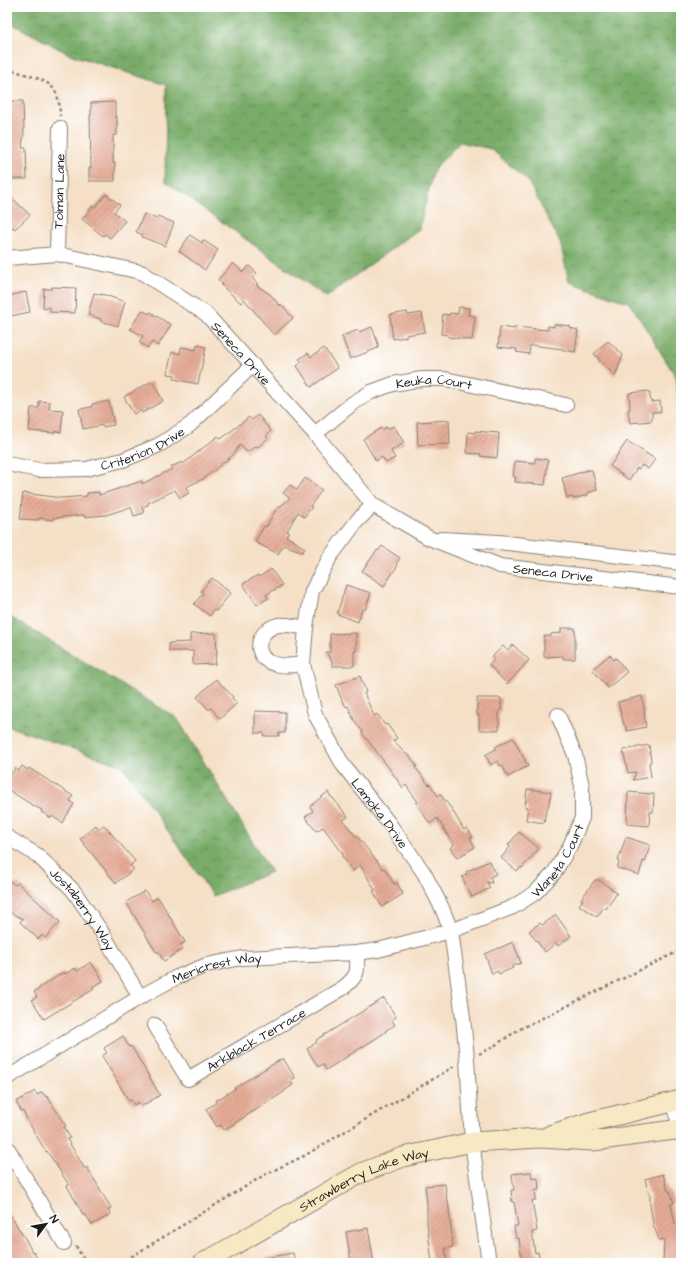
<svg xmlns="http://www.w3.org/2000/svg" width="688" height="1270" font-family="'Architects Daughter',sans-serif">
  <style>
    .forest { fill: url(#forest-crowns); stroke: #4a6442 }
    .building { fill: url(#building-hatch) }
    .lines { fill: none; stroke-linecap: round; stroke-linejoin: round }
    .street-casing { stroke: #887e72; stroke-width: 16 }
    .secondary-casing { stroke: #887e72; stroke-width: 21 }
    .path { stroke: #887e72; stroke-width: 2.5; stroke-dasharray: 3 3; stroke-linecap: butt }
    .street { stroke: #fff; stroke-width: 14 }
    .secondary { stroke: #f7e9c3; stroke-width: 19 }
    .labels { text-anchor: middle; stroke-width: 4; stroke-linejoin: round; paint-order: stroke }
    .street-label { font-size: 13px; fill: #1c1c1c; stroke: #fff }
  </style>
  <defs>
    <pattern id="forest-crowns" width="20" height="18" patternUnits="userSpaceOnUse"><rect width="20" height="18" fill="#78ac68"/><path d="M2 6a3 3 0 1 1 6 0M12 15a3 3 0 1 1 6 0" fill="none" stroke="#628b55"/></pattern>
    <pattern id="building-hatch" width="6" height="6" patternUnits="userSpaceOnUse"><rect width="6" height="6" fill="#e5ac96"/><path d="M-1 1l2-2M0 6l6-6M5 7l2-2" fill="none" stroke="#c49381"/></pattern>
  </defs>
  <rect width="100%" height="100%" fill="#fff"/>
  <filter id="ink" filterUnits="userSpaceOnUse"><feTurbulence type="fractalNoise" baseFrequency=".025" numOctaves="2"/><feDisplacementMap in="SourceGraphic" scale="8" xChannelSelector="R" yChannelSelector="G"/><feConvolveMatrix kernelMatrix="1 2 1 2 8 2 1 2 1" color-interpolation-filters="sRGB"/></filter>
  <filter id="wash" filterUnits="userSpaceOnUse"><feTurbulence type="fractalNoise" baseFrequency=".012" numOctaves="4" result="noise"/><feDisplacementMap in="SourceGraphic" scale="16" xChannelSelector="R" yChannelSelector="G"/><feGaussianBlur stdDeviation="0.9" result="paint"/><feColorMatrix in="noise" values="0 0 0 0 0 0 0 0 0 0 0 0 0 0 0 0 0 1.4 0 .05"/><feComposite in="paint" operator="in"/></filter>
  <g filter="url(#wash)">
    <rect width="100%" height="100%" fill="#f5e0c7"/>
    <path class="forest" d="M7 7H681V440L676 377 630 303 569 282 560 242 528 181 491 149 460 142 434 169 419 229 326 297 165 181 166 85 69 54 7 21Z
      M7 615 177 718 271 872 213 896 123 766 7 726Z"/>
    <g id="blocks">
      <path class="building" d="M7 101H23L24 132 22 148H26L27 179H7Z
        M115 102V117H117V135H113V163H115V181H89V168H91L90 115H91V103Z
        M7 193 30 215 15 229 13 227 7 233Z
        M106 194 120 205 114 212 125 221 110 238 105 234 103 236 82 219 93 206 94 208Z
        M144 214 157 219 158 216 174 223 165 246 142 237 143 235 136 232Z
        M190 235 202 243 203 240 218 250 205 270 179 251Z
        M233 263 243 272 249 266 257 273 252 278 258 284 256 285 271 295 280 306 281 304 293 318 274 335 244 299 241 303 221 285 223 284 218 280Z
        M52 287 76 288 75 313 50 312V307L43 309 44 289H52Z
        M26 292 30 312 7 317V296Z
        M94 293 102 295V294L125 302 118 326 100 321 101 319 88 315Z
        M459 307 469 308 468 315 475 316 472 340 448 337V335L441 334 443 314 450 315V313L458 314Z
        M142 310 149 314 150 312 171 325 158 346 152 342 148 348 139 342 143 336 130 329Z
        M407 312 408 315 422 313 425 332 406 335V337L393 339 390 315Z
        M554 324 570 326V328L578 330 575 352 563 350V349L530 345 529 354 516 352 517 349 498 347 500 327 515 329V327L548 330V326L554 327Z
        M372 327 378 344V348L350 359 342 336 358 330 359 332Z
        M608 341 623 355 615 376 598 359 599 358 594 354Z
        M197 345 206 347 198 384 174 379 175 375 167 374 172 352 180 354 181 347 196 350Z
        M324 348 338 368 311 387 297 366 302 362 299 359 308 353 311 357Z
        M152 381 163 401 142 413 141 410 134 414 124 397Z
        M649 391 651 402 660 401 661 412H652V421L630 423 628 410 630 409 629 393Z
        M39 401 50 402 49 409 63 410 61 432 55 431V433L29 431 31 408H39Z
        M109 401 114 425 102 427V425L83 429 79 409 92 407V404Z
        M258 415 271 431 266 436 268 438 258 447 256 446 247 452 240 445 233 455 203 479 186 487 189 493 180 498 175 490 148 503V505L142 507 144 513 134 516 131 507 106 515 84 517V515L53 518V520L39 518V520L20 519 23 493 62 498 87 496V493L99 492V495L142 481V484L172 469 171 467 182 462 183 464 218 436 221 439 249 417 252 420Z
        M449 420 450 444 418 445 417 422Z
        M394 426 404 443 391 451 395 458 386 463 382 457 376 461 363 439 381 428 382 430 386 427 387 429Z
        M475 431 499 433 497 458 480 456 481 454 467 453 468 432 475 433Z
        M627 441 655 459 648 469 642 465 639 469 637 468 629 480 610 466Z
        M535 458 548 460 545 485 515 482 516 477H513L515 461 535 463Z
        M588 470H592L597 490 587 493 588 495 580 497 573 499V497L567 498 562 478Z
        M305 478 322 490 310 506 312 507 304 517 298 512 287 531 289 532 286 536 305 548 303 552 284 545 278 554 255 542 264 526 266 527 275 511 290 498 283 493 290 485 297 490Z
        M382 546 400 558 396 564 398 565 384 586 362 571 377 550 378 551Z
        M271 569 282 585 266 595 268 598 257 605 243 584 258 575 259 577Z
        M212 578 231 593 216 611 214 610 210 616 194 604 203 593 201 591Z
        M346 585 371 593 365 610 362 609 358 622 337 614Z
        M561 628H575V659H563V656L544 657V636H551V634L561 633Z
        M216 633 217 657 215 658 216 664 193 665V651H169V643L190 642V634Z
        M356 633V651H354V666H332V662L326 652H330V634Z
        M513 645 529 660 507 684 489 665 495 659 492 657 503 646 507 650Z
        M610 655 614 660 616 658 627 672 608 688 592 669Z
        M360 676 366 692 364 693 374 716 377 714 385 725 387 724 397 738 393 741 407 755 408 754 417 766 415 767 429 785 430 784 438 796 440 794 451 808 464 830 467 828 473 837 470 838 475 847 457 858 450 848 454 845 437 818 430 824 416 803 418 802 406 785 403 788 389 768 362 733 363 732 354 720 348 706 346 707 344 703H343L336 685Z
        M216 679 233 697 232 698 237 703 220 719 211 708 209 710 197 697Z
        M642 696 645 713H644L646 727 627 731 625 725H624L618 702Z
        M477 698H501V711H499V730H479V715H477Z
        M255 711 285 712V733H279V736H264V733H255Z
        M513 738 528 766 508 777 502 765 500 766 497 761 491 765 485 755 496 749 495 747Z
        M649 745 651 762 649 763 651 777 633 780 636 772 628 773 623 750Z
        M22 766 28 770 29 768 73 796 70 801 74 804 62 823 52 816 51 818 41 812 42 810 32 805 7 789V780L15 768 19 771Z
        M527 789 551 792 549 804 545 815 544 823 526 820 528 807H525Z
        M328 792 331 797H332L348 817 343 820 356 837 357 836 383 869 384 868 394 884 397 883 403 894 382 907 373 891 375 890 360 865 353 871 342 856 344 855 323 827 316 831 305 817 313 811 310 806Z
        M628 792 654 794 653 812H650L649 826 627 824Z
        M96 825 99 829 104 825 135 861 130 866 134 869 116 883 80 839Z
        M519 832 539 848 522 868 521 867 517 871 501 858 510 847 508 845Z
        M626 837 650 845 645 862 643 861 639 875 617 868 619 862 618 861Z
        M489 861 496 874 490 877 492 883 487 882 490 888 472 897 462 877 467 874 466 872Z
        M7 879 15 885 18 883 60 922 45 938 42 935 38 939 20 922 23 919 7 911Z
        M595 880H599L617 893 606 909 604 907 597 917 579 905 583 900 581 899Z
        M145 891 152 901 158 897 185 942 180 945 183 949 164 961 158 951 156 952 126 902Z
        M556 915 571 936 558 946 556 943 545 952 529 931 540 923 542 925Z
        M513 942 521 963 512 966 513 968 499 974 498 971 492 974 485 954Z
        M91 962 103 981 92 987 94 989 44 1019 32 1000 37 997 34 992 39 989V988L64 972 65 974 75 968 77 971Z
        M384 998 396 1017 392 1020 395 1025 385 1031 386 1032 326 1070 323 1064 318 1067 307 1049 317 1042 316 1040Z
        M123 1036 129 1047 131 1046 160 1095 142 1106 139 1102 134 1105 131 1100 129 1101 102 1056 107 1053 104 1048Z
        M283 1058 295 1078 290 1080 293 1085 284 1091V1092L224 1130 221 1125 217 1127 206 1109 216 1103 215 1101 235 1089 234 1088Z
        M35 1091 37 1095 42 1092 46 1097 47 1096 66 1126 64 1127 70 1138 67 1139 85 1169 87 1167 111 1208 108 1210 111 1214 92 1225 86 1215 84 1216 67 1186 69 1185 47 1151 46 1152 29 1123 23 1111 22 1112 16 1102Z
        M531 1172 532 1179 538 1178 539 1190H535L536 1200H532L537 1231 532 1232 535 1253 538 1252 540 1263H522L519 1238 516 1239 514 1226H518L514 1202H512L511 1190H514L512 1174Z
        M663 1174 668 1191H670L674 1203 671 1204 675 1224H678L681 1236V1263H663L664 1239 659 1240 653 1224 650 1204V1194H649L645 1179Z
        M445 1184 447 1200H448L453 1247 445 1248 447 1263H432L427 1223V1204L425 1186Z
        M7 1210 26 1240 32 1252 33 1251 40 1263H7Z
        M368 1228 374 1263H351L346 1232Z
        M293 1253 295 1263H266L265 1258Z"/>
    </g>
  </g>
  <g filter="url(#ink)">
    <use href="#blocks" fill-opacity="0" stroke="#887e72" stroke-width="1"/>
    <g class="lines">
      <g class="street-casing">
        <g id="street">
          <path id="s1" d="M57 254 60 128"/>
          <path id="s2" d="M7 258 57 254 141 272 206 314 315 434 373 505 429 538 500 566 681 587"/>
          <path id="s3" d="M315 434 353 403 371 392 393 384 422 379H445L566 405"/>
          <path id="s4" d="M7 464 39 470 86 469 123 460 159 445 190 425 253 365"/>
          <path id="s5" d="M373 505 357 521 330 557 312 591 306 627 303 664 315 714 343 765 388 822 424 873 442 908 451 931 463 1017 467 1059 472 1142 489 1263"/>
          <path d="M441 539 499 542 681 563"/>
          <path d="M303 664C294 665 284 667 275 664 252 658 255 631 278 625 286 624 297 627 306 627"/>
          <path id="s6" d="M7 837 37 855 73 890 103 934 140 997"/>
          <path id="s7" d="M155 1025 188 1079 343 988C358 976 359 971 356 953"/>
          <path id="s8" d="M7 1078 140 997 177 977 207 965 242 958 356 953 378 950 451 931 513 907 535 893 554 873 570 846 582 818V786L575 755 558 715"/>
          <path d="M674 1101 681 1135"/>
          <path d="M7 1147 64 1243"/>
        </g>
      </g>
      <g class="secondary-casing">
        <g id="secondary">
          <path d="M550 1135 589 1122 681 1100"/>
          <path id="s9" d="M203 1263 361 1173 403 1157 472 1142 539 1138 593 1141 681 1129"/>
        </g>
      </g>
      <path class="path" d="M7 69C20 73 45 78 53 88 59 96 60 107 60 116
        M479 1054 491 1048 518 1030 681 950
        M76 1246 86 1263
        M121 1263 266 1174 304 1156 455 1066"/>
      <use href="#street" class="street"/>
      <use href="#secondary" class="secondary"/>
    </g>
  </g>
  <g class="labels">
    <g class="street-label">
      <text dy="5" stroke="none"><textPath href="#s1" startOffset="63">Tolman Lane</textPath></text>
      <text dy="5" stroke="none"><textPath href="#s2" startOffset="266">Seneca Drive</textPath></text>
      <text dy="5" stroke="none"><textPath href="#s3" startOffset="135">Keuka Court</textPath></text>
      <text dy="5" stroke="none"><textPath href="#s4" startOffset="140">Criterion Drive</textPath></text>
      <text dy="5" stroke="none"><textPath href="#s2" startOffset="662">Seneca Drive</textPath></text>
      <text dy="5" stroke="none"><textPath href="#s5" startOffset="350">Lamoka Drive</textPath></text>
      <text dy="5" stroke="none"><textPath href="#s8" startOffset="610">Waneta Court</textPath></text>
      <text dy="5" stroke="none"><textPath href="#s6" startOffset="106">Jostaberry Way</textPath></text>
      <text dy="5" stroke="none"><textPath href="#s8" startOffset="239">Mericrest Way</textPath></text>
      <text dy="5" stroke="none"><textPath href="#s7" startOffset="142">Arkblack Terrace</textPath></text>
      <text dy="5" stroke="none"><textPath href="#s9" startOffset="182">Strawberry Lake Way</textPath></text>
    </g>
  </g>
  <rect width="688" height="1270" fill="none" stroke="#fff" stroke-width="24"/>
  <g transform="translate(46 1224) rotate(58)" stroke="#ffffff" stroke-width="3" paint-order="stroke">
  <path d="M0-3L7 15L0 10L-7 15Z" fill="#1c1c1c"/>
  <text y="-6" font-size="11" font-weight="bold" text-anchor="middle" fill="#1c1c1c">N</text>
  </g>
</svg>
